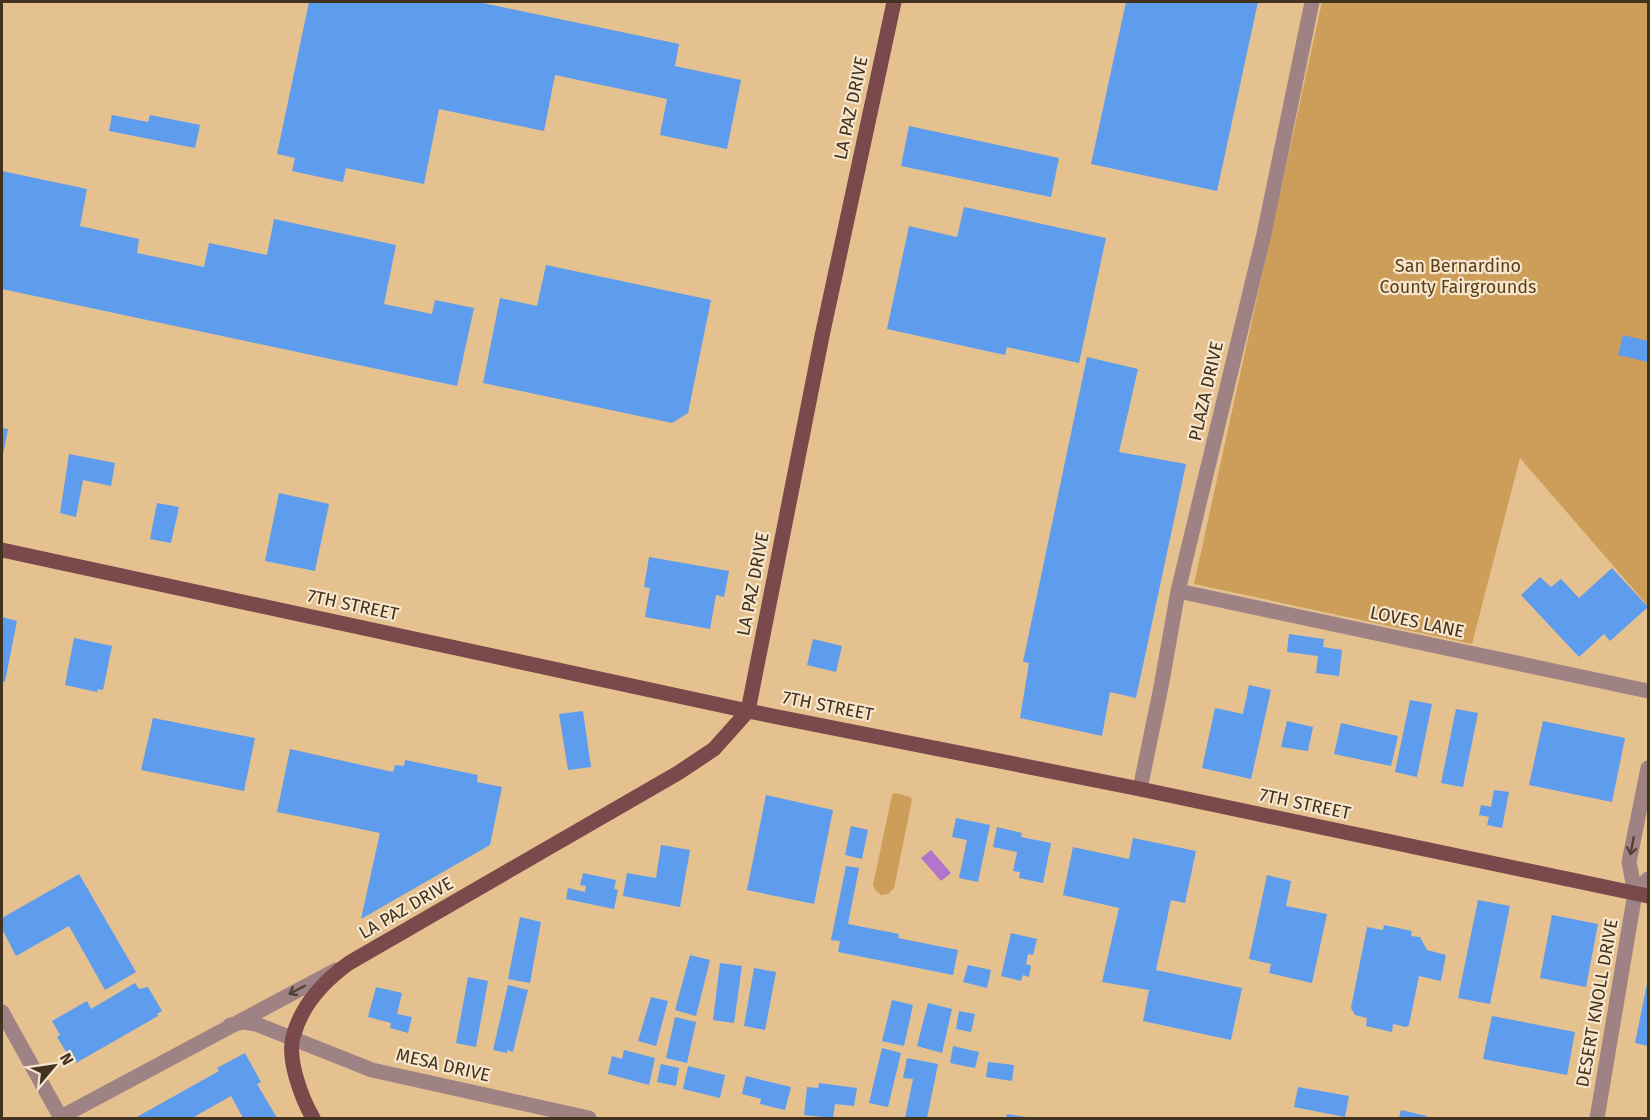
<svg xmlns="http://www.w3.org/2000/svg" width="1650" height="1120" font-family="'Fira Sans',sans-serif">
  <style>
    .green { fill: #cd9e59 }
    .water { fill: #b175c9 }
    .building { fill: #5e9ced }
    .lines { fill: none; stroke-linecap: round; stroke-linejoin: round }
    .minor { stroke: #9f8384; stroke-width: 15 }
    .major { stroke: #79494c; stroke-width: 15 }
    .oneway { stroke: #544333 }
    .labels { text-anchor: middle; stroke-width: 4.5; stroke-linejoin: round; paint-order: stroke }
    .street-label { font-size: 18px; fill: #41331f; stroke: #f7e5cc }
    .park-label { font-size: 18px; fill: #5b4119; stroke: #f7e5cc }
  </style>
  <rect width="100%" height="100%" fill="#e5c18f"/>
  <path class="green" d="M1322 2H1648V606L1520 458 1472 644 1194 584Z
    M895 793 911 797 912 800 894 888 888 894 881 895 875 890 873 885 892 795Z"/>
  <path class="water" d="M931 850 951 873 941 881 921 858Z"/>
  <path class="building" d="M309 2H478L679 44 675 66 741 80 727 149 660 135 667 99 555 75 544 131 439 109 424 184 346 168 343 182 292 171 295 158 277 154Z
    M1126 2H1258L1217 191 1091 164Z
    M112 115 148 122 150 115 200 125 195 148 109 131Z
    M909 126 1059 158 1051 197 901 166Z
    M2 171 87 189 80 226 139 239 137 253 204 267 209 243 267 255 274 219 396 245 384 304 432 314 435 300 474 308 457 386 2 289Z
    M964 207 1106 238 1079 363 1007 347 1005 355 887 329 909 226 957 237Z
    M546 265 711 300 688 413 672 423 483 383 500 298 537 306Z
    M1623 335 1648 341V362L1618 355Z
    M1087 357 1138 369 1119 452 1186 464 1136 698 1110 692 1102 736 1020 718 1029 663 1023 662Z
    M2 428 8 429 3 455H2Z
    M69 454 115 463 111 486 83 480 76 517 60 513Z
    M279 493 329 504 315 571 265 561Z
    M157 503 179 507 171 543 150 539Z
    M649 557 729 571 724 597 716 595 710 629 645 617 650 588 644 587Z
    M1612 568 1648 607 1610 641 1604 634 1579 657 1521 595 1540 577 1551 587 1561 579 1579 598Z
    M2 617 17 621 5 682 2 681Z
    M1289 634 1324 639 1323 647 1342 650 1339 676 1316 673 1318 656 1287 652Z
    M74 638 112 646 103 690 98 689 97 692 65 685Z
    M813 639 842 646 836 672 807 665Z
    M1249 685 1271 690 1251 779 1202 768 1215 708 1243 714Z
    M1410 700 1432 704 1417 777 1395 772Z
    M1456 709 1478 713 1463 787 1441 783Z
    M583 711 591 767 568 770 559 714Z
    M153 718 255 738 244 791 141 770Z
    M1287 721 1313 727 1308 751 1281 747Z
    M1543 721 1625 738 1612 802 1529 785Z
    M1341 723 1398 736 1391 766 1334 754Z
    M290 749 393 772 395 765 404 766 405 760 478 775 477 782 502 787 490 845 361 919 380 833 277 812Z
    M1494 790 1509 792 1502 828 1487 825 1489 817 1479 815 1481 805 1491 807Z
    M766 795 833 810 814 904 747 890Z
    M956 818 990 825 978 882 959 878 967 840 952 837Z
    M851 826 868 830 862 859 845 855Z
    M997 827 1022 833 1021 837 1051 843 1043 883 1019 878 1020 872 1013 871 1017 852 993 847Z
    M1133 838 1196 851 1185 903 1171 900 1156 970 1242 988 1231 1040 1143 1021 1149 990 1102 982 1119 908 1063 895 1073 847 1129 859Z
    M661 845 690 850 680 907 623 896 627 873 656 878Z
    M846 866 859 868 848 924 899 934 898 938 958 950 953 975 838 952 840 941 831 940Z
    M583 873 616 880 614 889 618 890 614 909 566 899 568 888 585 892 586 886 580 885Z
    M79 874 136 972 105 990 69 926 16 956 2 929V918Z
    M1267 875 1291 881 1286 906 1327 914 1312 983 1269 973 1271 964 1249 959Z
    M1478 900 1510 906 1490 1004 1458 998Z
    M1552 915 1598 924 1586 987 1540 978Z
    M520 917 541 922 530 983 508 979Z
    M1384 925 1412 931 1411 936 1420 937 1427 950 1446 955 1441 981 1419 976 1409 1025 1406 1027 1393 1024 1392 1032 1366 1026 1367 1018 1355 1015 1351 1008 1367 927 1383 930Z
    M1011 933 1037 939 1033 955 1028 954 1026 964 1031 966 1029 977 1023 975 1021 981 1001 976Z
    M690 955 710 960 696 1016 675 1010Z
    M720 963 742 966 734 1023 713 1020Z
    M968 965 991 970 987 988 963 982Z
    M754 968 776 972 765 1030 744 1026Z
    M468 977 488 981 476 1047 456 1043Z
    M135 983 139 989 148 987 162 1011 157 1014 158 1016 76 1063 71 1053 68 1055 57 1037 60 1035 52 1021 87 1001 91 1009Z
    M1647 984H1648V1046L1635 1043Z
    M508 985 528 990 513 1052 507 1050V1053L493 1050Z
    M376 987 402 993 397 1014 412 1017 408 1033 390 1028 391 1023 368 1017Z
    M651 997 668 1001 656 1046 638 1041Z
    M892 1000 913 1005 904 1046 882 1041Z
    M928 1003 952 1009 942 1053 917 1046Z
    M959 1011 975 1014 971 1032 956 1029Z
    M1492 1016 1575 1032 1567 1075 1483 1059Z
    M675 1017 696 1022 687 1063 666 1058Z
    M953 1046 979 1052 975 1068 950 1063Z
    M882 1048 901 1053 888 1107 869 1103Z
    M624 1050 655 1058 649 1085 608 1074 612 1056 622 1059Z
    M245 1053 261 1082 257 1084 277 1118H243L231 1096 192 1118H135L219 1071 217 1068Z
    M907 1058 938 1064 927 1118H905L913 1079 903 1078Z
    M988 1062 1014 1065 1012 1081 986 1077Z
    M661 1064 679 1068 676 1086 657 1082Z
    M688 1066 725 1075 720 1098 683 1089Z
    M746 1076 791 1087 785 1110 760 1104 761 1099 742 1094Z
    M819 1083 857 1088 854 1106 835 1104 833 1118 804 1115 807 1087 818 1088Z
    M1298 1087 1349 1096 1345 1117 1294 1107Z
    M1401 1110 1427 1116V1118H1399Z
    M1007 1114 1026 1117V1118H1006Z"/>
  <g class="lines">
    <path class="minor" d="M1178 591 1648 691
      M1140 789 1161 687 1178 591 1264 234 1312 2
      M1635 893 1648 879
      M2 1012 61 1118
      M230 1025 245 1022 256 1024 372 1070 589 1118
      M59 1118 336 970
      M1597 1118 1635 893 1629 862 1648 768"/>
    <path class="major" d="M2 550 748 711 1140 789 1648 896
      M313 1118C302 1099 287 1060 293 1037 301 1006 324 981 349 963L678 773 714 749 748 711 822 336 894 2"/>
  </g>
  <defs><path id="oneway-shaft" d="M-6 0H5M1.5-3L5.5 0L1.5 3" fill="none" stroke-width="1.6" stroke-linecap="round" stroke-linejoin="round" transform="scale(1.5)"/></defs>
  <g class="oneway">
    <use href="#oneway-shaft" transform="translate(1632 846) rotate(101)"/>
    <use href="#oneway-shaft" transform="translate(297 990) rotate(152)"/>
  </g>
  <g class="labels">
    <g class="street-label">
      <text transform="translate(851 108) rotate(-78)" y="6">LA PAZ DRIVE</text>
      <text transform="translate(1206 391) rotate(-77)" y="6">PLAZA DRIVE</text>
      <text transform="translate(753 584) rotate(-79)" y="6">LA PAZ DRIVE</text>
      <text transform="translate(353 605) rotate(12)" y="6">7TH STREET</text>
      <text transform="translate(1417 622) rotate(12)" y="6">LOVES LANE</text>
      <text transform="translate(828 706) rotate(11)" y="6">7TH STREET</text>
      <text transform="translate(1305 804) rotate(12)" y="6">7TH STREET</text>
      <text transform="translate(406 908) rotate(-30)" y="6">LA PAZ DRIVE</text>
      <text transform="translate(1597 1003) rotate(-80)" y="6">DESERT KNOLL DRIVE</text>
      <text transform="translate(443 1065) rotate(13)" y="6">MESA DRIVE</text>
    </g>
    <g class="park-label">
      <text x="1458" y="272">San Bernardino<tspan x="1458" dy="21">County Fairgrounds</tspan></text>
    </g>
  </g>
  <rect width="1650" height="1120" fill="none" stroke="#41331f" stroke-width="6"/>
  <g transform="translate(54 1066) rotate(61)" stroke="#f7e5cc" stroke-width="4.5" paint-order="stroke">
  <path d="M0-4.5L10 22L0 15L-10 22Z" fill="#41331f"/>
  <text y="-9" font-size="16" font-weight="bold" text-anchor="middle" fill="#41331f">N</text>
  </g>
</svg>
